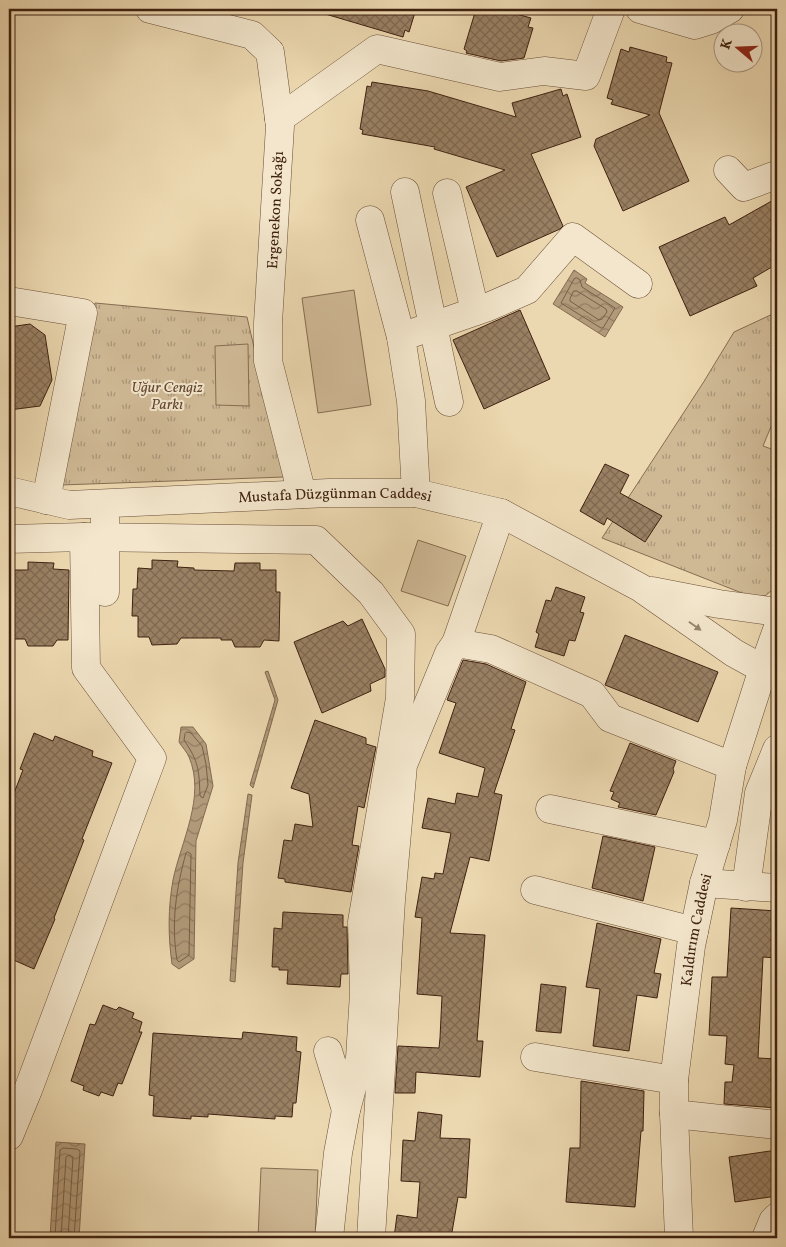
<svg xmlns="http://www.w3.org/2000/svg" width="786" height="1247" font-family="Vollkorn,serif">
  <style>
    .grass { fill: url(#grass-tufts); stroke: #876d52 }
    .pitch { fill: #cfb995; stroke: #876d52 }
    .water { fill: url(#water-waves); stroke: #836a50 }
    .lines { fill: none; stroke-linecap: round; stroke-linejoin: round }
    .shore { stroke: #785e45; stroke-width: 1 }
    .building { fill: url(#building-cross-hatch); stroke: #3f2110 }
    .minor-casing { stroke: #6a4f38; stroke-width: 29 }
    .minor { stroke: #f3e6cc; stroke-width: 28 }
    .oneway { fill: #99846e }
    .labels { text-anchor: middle; stroke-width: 4; stroke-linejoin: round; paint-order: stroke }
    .street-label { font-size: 15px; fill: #3f2110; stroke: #f3e6cc }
    .park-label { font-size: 15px; font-style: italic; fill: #634731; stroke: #f3e6cc }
  </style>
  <defs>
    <pattern id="grass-tufts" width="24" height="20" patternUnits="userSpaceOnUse" patternTransform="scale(1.25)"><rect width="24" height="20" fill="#cfb995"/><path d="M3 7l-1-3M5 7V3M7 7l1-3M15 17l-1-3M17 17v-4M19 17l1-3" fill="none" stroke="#a99678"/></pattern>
    <pattern id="water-waves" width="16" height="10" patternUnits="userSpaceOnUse" patternTransform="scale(1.25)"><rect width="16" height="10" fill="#b19a7a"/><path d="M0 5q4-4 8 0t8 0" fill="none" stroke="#917d63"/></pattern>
    <pattern id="building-cross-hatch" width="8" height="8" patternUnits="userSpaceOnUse" patternTransform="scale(1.25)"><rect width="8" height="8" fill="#998063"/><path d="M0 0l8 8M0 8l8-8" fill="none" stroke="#7e6850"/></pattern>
  </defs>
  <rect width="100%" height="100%" fill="#ecd8b0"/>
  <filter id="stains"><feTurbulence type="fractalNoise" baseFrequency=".004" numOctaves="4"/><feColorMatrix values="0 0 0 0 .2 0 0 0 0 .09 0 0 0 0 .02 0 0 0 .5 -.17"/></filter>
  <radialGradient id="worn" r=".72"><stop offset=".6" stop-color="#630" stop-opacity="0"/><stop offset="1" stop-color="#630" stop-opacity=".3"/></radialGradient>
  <path class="grass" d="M95 303 247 317 284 477 61 485Z
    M777 312V412L763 446 777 451V586L765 596 747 595 602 538 703 383 734 332Z"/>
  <path class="pitch" d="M354 290 371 405 318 413 302 298Z
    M248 344 249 406 216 405 215 346Z
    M418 540 466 556 448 606 401 591Z
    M261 1168 318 1170 315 1238H258Z"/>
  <path class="water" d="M574 270 587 279 585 283 623 307 605 337 553 304Z
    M268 671 278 700 253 788 250 785 275 700 265 672Z
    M181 727H193L206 744 213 786 196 841 194 959 179 969 172 964C168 936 168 908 173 880 181 841 206 797 189 757 187 752 182 747 179 742Z
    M248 794 252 795 243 863 235 982 230 981 238 863Z
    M56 1142 85 1144 79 1238 50 1237Z"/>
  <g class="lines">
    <path class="shore" d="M577 278 580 280 582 287 615 308 603 328H601L561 303 574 279Z
      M574 291H577L606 309 607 312 602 319 599 320 570 301V299Z
      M187 732 191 733 202 746 206 764 208 785 203 798 200 796C199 770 199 762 184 740L185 734Z
      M188 852 191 854 189 955 179 962 177 960C171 923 176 889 186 853Z
      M55 1238 60 1150 63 1148 77 1149 80 1151 74 1238
      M61 1238 66 1157 69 1155 73 1157 68 1238"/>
  </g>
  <path class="building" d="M323 9H416L409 32 405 30 403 37 322 13Z
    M476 9H498L531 18 528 27 533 28 524 58 501 61 466 53 467 51 464 49Z
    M630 47 667 57 666 62 672 63 659 113 689 181 623 211 594 146 596 139 650 115 611 104 613 100 607 98 621 49 629 52Z
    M372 82 428 91 516 117 512 103 561 89 563 96 567 94 581 137 531 154 563 226 560 229 497 257 466 187 505 170 434 149 435 147 362 134 363 130 360 129 367 86 371 87Z
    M777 198V264L753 278 757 286 690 316 659 247 725 217 729 225Z
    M520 310 550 379 484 409 453 340Z
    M30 324 45 335 52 380 40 406 9 410V327Z
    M605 464 629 475 620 493 662 516 645 542 607 518 604 525 580 511Z
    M152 560 178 561 177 567 194 568V570L234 571 235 563H260V570H276V592H280L279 641 264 640 260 647H235L232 640H221V638H181L177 644 152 645 149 637H138V616H132L133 589H137L138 568 152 569Z
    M28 562 54 563 53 569 69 570 68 640H57L53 646H28L25 639H14V618H9V591H13L14 570H28Z
    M556 587 585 597 580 612 584 613 575 641 569 640 564 656 535 647 539 634 536 632 546 600 551 601Z
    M362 619 385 669V677L370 684 371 691 322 713 294 642 343 621 348 626Z
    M625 635 718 672 698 722 605 685Z
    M463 660 486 664 526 682 511 729 515 730 494 793 502 795 489 861 470 857 450 933 485 935 477 1041H483L480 1077 416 1072 415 1093H395L398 1046 439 1048 440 1038 442 996 417 994 422 918 415 917 422 877 434 879 435 873 443 874 451 833 422 828 428 798 455 804 457 793 478 797 485 768 439 753 456 703 447 700Z
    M315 720 366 738V744L376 747 364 808 358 806 352 845 359 846 351 892 285 882V879L278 878 284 840 292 841 295 824 313 827 309 794 291 788Z
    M34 733 53 741 55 736 93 751 92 756 112 763 82 839 84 840 54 918 55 919 34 969 9 958V806L23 770 20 769Z
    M630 743 676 761 673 769 674 772 656 815 618 807 620 803 611 799 614 792 610 791Z
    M603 836 655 847 643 901 592 888Z
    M731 908 777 911V958L763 957 758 1058 777 1059V1108L724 1104 725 1082H732L734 1065 725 1064 727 1036 709 1035 712 977H727Z
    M283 912 343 915V927H347L348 974H341L340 987 287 984 288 970H279V967H272L274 928 282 929Z
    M597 923 661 939 654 973 661 974 657 998 637 995 629 1051 593 1046 600 989 586 987Z
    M541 984 566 987 561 1033 536 1031Z
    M103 1005 116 1010 119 1007 134 1013 132 1018 142 1022 139 1032H142L122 1084 118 1083 113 1096 101 1092 99 1096 83 1090 84 1086 71 1081 90 1024 95 1025Z
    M243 1032 297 1037 296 1051 301 1052 296 1103H293L292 1117 275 1116V1119L208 1114V1117L191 1116V1119L153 1116 154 1096 149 1095 153 1033 242 1039Z
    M581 1081 644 1091 643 1131H641L635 1207 566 1202 570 1148H580Z
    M418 1112 442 1115 440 1138 470 1139 466 1198 458 1197 451 1238H394L397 1215 417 1218 420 1182 401 1181 403 1140 415 1141Z
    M777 1150V1196L735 1202 729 1157Z"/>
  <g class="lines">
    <g class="minor-casing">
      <g id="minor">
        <path d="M150 9 252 35 270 52 280 126 268 323V361L302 494"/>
        <path d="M640 9 695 25 711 20 730 9"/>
        <path d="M279 119 377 49 500 77 544 71 586 76 611 9"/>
        <path d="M728 170 744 187 776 175 777 176"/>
        <path d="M405 192 449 402"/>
        <path d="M447 193 475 311"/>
        <path d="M370 220 401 337 411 401 416 493"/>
        <path d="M9 301 83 313 46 500"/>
        <path d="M401 337 488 307 527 290 573 237 638 284"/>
        <path id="s1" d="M9 491 69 505 329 493H416L501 513 641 588 734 653 763 669"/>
        <path d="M105 518V592"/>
        <path d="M84 537 316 540 371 593 401 634 400 698 362 922 364 993 360 1058 346 1110 338 1153 329 1238"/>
        <path d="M9 539 84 537 86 668 152 758 28 1090 9 1136"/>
        <path d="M652 591 719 604 777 612"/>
        <path d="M456 643 501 513"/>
        <path d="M550 809 716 844"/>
        <path d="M704 883 777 888"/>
        <path d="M746 887 759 793 777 749"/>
        <path d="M535 890 694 931"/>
        <path d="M328 1051 346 1110"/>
        <path d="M535 1057 674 1080"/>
        <path d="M674 1114 777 1125"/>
        <path d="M371 1238 391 900 403 765 449 653 456 643 491 649 592 694 610 718 732 766"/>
        <path id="s2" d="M679 1238 674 1114V1080L691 946 704 883 723 820 732 766 763 669 777 630"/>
        <path d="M766 1238 773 1221 777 1217"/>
      </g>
    </g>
    <use href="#minor" class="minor"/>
  </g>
  <defs><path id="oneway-solid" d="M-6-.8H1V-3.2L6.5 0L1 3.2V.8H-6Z" transform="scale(1.25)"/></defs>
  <use class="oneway" href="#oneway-solid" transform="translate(695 626) rotate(35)"/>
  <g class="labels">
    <g class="street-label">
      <text transform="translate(275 210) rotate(-87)" y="5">Ergenekon Sokağı</text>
      <text dy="5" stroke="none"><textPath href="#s1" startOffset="328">Mustafa Düzgünman Caddesi</textPath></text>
      <text dy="5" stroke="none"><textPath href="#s2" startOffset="310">Kaldırım Caddesi</textPath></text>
    </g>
    <g class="park-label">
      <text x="167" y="392">Uğur Cengiz<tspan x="167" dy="17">Parkı</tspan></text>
    </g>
  </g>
  <rect width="786" height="1247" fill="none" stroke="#ecd8b0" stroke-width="30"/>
  <rect x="10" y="10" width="766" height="1227" fill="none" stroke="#3f2110" stroke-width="2.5"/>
  <rect x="15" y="15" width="756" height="1217" fill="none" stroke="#3f2110"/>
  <g transform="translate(738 48) rotate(289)"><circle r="24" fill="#f3e6cc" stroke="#ab9781"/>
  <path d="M0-4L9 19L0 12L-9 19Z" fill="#8f2418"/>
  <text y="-8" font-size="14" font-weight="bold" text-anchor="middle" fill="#3f2110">K</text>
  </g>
  <rect width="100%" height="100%" filter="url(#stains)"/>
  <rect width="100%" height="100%" fill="url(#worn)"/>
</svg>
